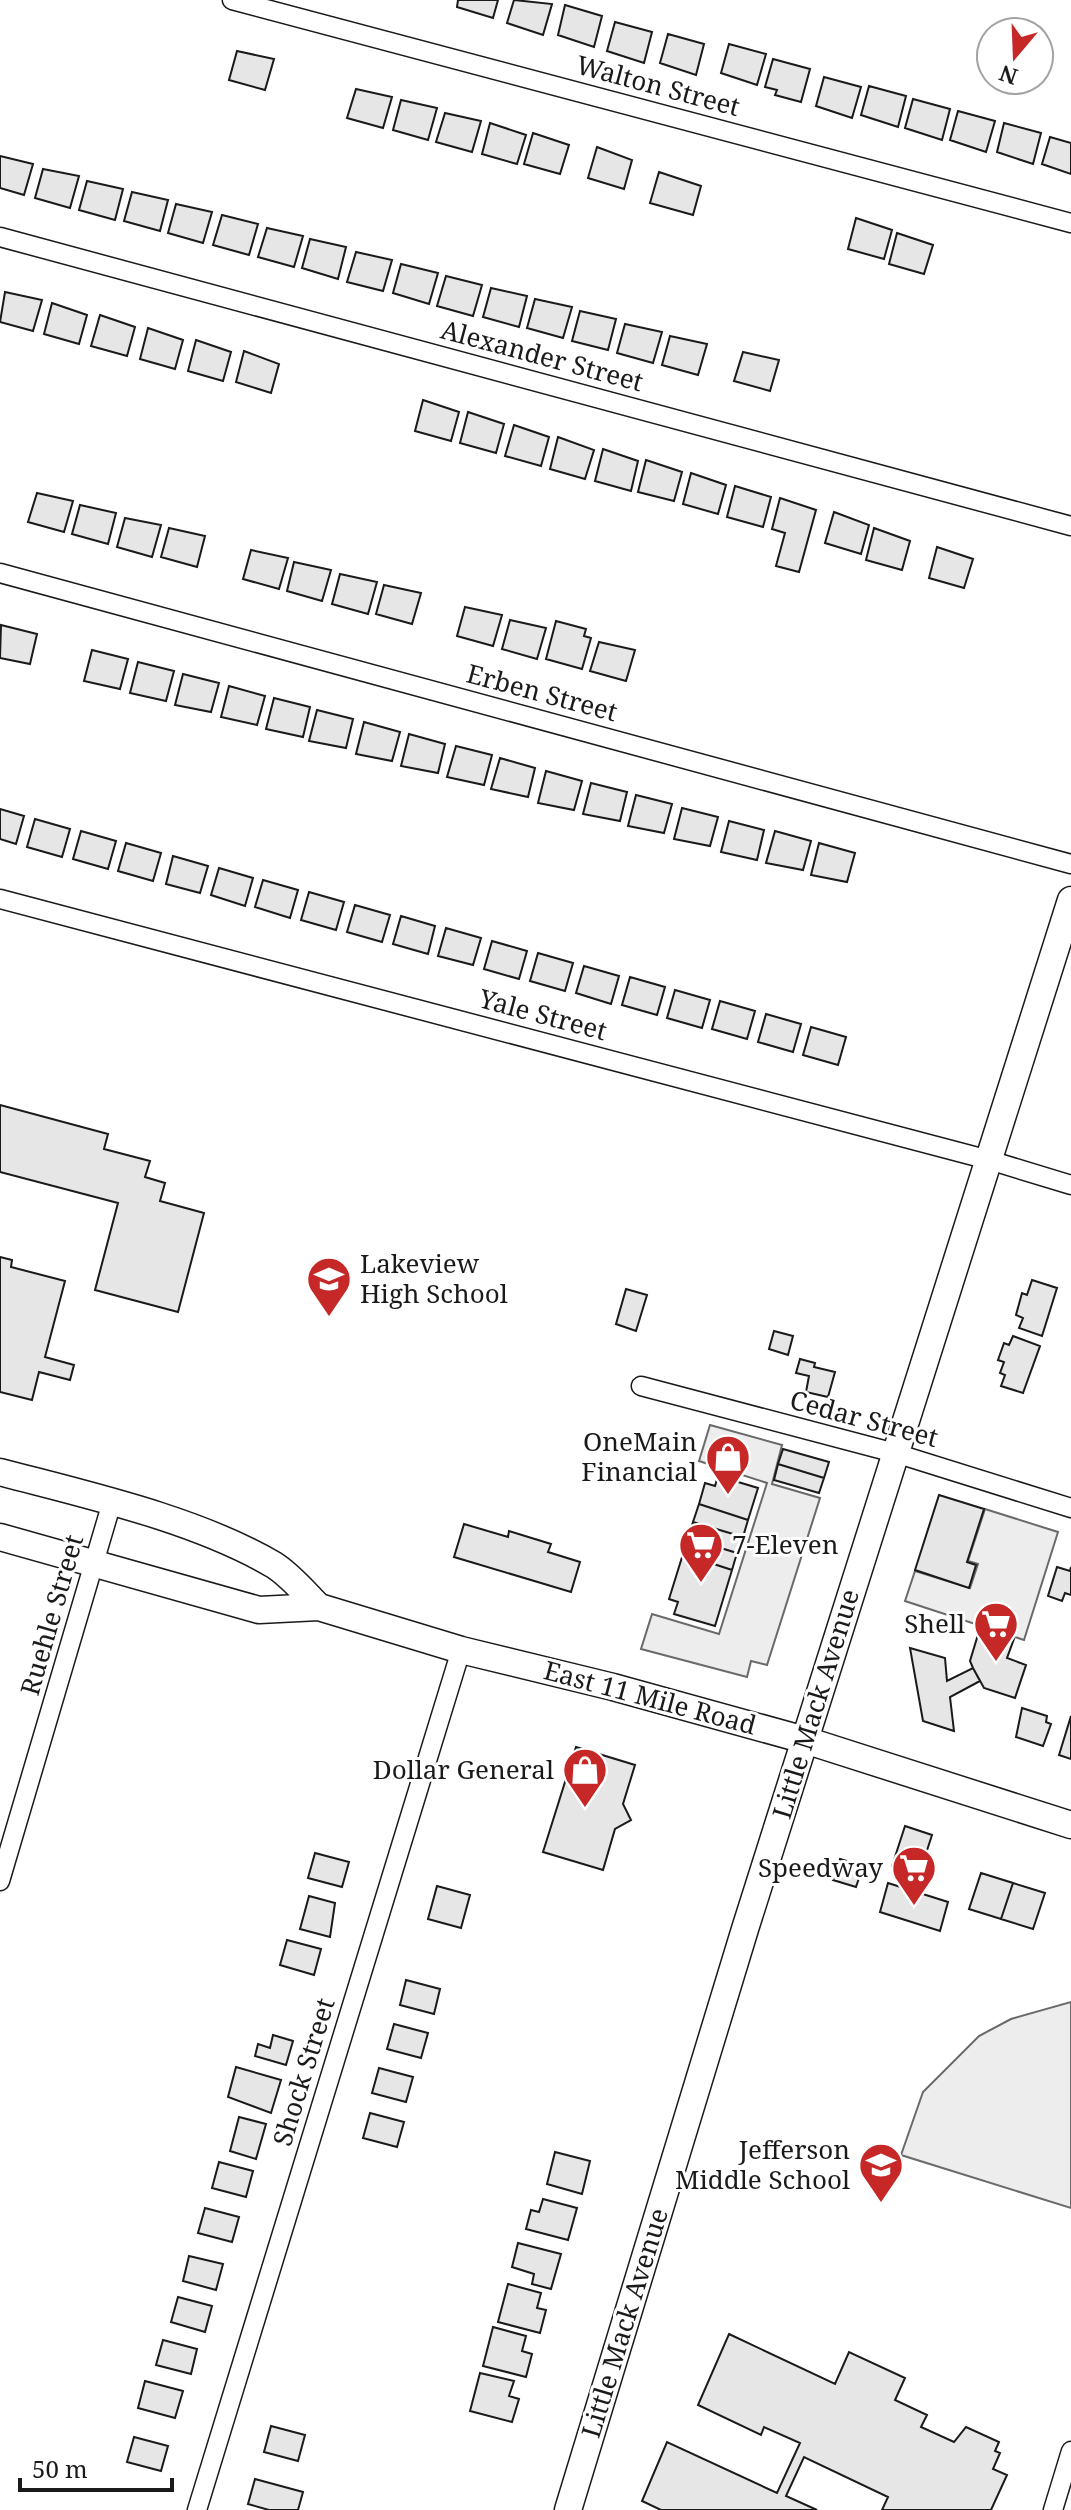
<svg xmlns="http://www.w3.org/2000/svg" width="1071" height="2510" font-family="'Noto Serif',serif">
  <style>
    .built { fill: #ededed; stroke: #6a6a6a; stroke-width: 2 }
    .building { fill: #e6e6e6; stroke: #1a1a1a; stroke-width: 2 }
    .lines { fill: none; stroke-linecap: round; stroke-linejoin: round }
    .minor-casing { stroke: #1a1a1a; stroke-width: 21 }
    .secondary-casing { stroke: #1a1a1a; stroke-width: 29 }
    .minor { stroke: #fff; stroke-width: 18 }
    .secondary { stroke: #fff; stroke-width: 26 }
    .labels { text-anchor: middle; stroke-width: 6; stroke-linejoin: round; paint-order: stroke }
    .street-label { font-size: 26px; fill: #1a1a1a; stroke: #fff }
    .poi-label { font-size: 26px; fill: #1a1a1a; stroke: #fff; text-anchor: end }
  </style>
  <rect width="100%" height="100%" fill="#fff"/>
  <path class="built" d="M710 1425 782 1445 772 1484 820 1498 767 1665 751 1661 747 1677 641 1649 652 1614 719 1634 767 1483 699 1461Z
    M985 1509 1058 1532 1024 1640 905 1601 915 1571 970 1588 978 1564 968 1561Z
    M1071 2002V2208L901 2155 923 2092 979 2036 1011 2019Z"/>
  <path class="building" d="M458 0H498L493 18 457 7Z
    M514 0 552 4 543 35 507 23Z
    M565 5 602 16 594 47 558 35Z
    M615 22 652 32 644 63 607 51Z
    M668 34 704 44 696 75 660 63Z
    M729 44 766 54 757 85 721 73Z
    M237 51 274 59 265 90 229 80Z
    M773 59 810 69 801 102 775 95 777 90 765 87Z
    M824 77 861 87 852 118 816 106Z
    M869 86 906 96 898 127 861 115Z
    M356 89 392 97 383 128 347 118Z
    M913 99 950 109 942 140 905 128Z
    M401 100 437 108 428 140 393 130Z
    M958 111 995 121 986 152 950 140Z
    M445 113 481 121 472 152 436 142Z
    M490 123 526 135 517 164 482 154Z
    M1004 123 1041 133 1033 164 997 152Z
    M533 133 569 145 560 174 524 164Z
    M1050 137 1071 143V174L1042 164Z
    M597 147 632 160 624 189 588 178Z
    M0 156 33 164 24 195 0 188Z
    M43 169 79 176 70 208 35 198Z
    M659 172 701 186 693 215 650 203Z
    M87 181 123 189 115 220 79 210Z
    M132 192 168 200 160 231 124 221Z
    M176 204 212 212 203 243 168 233Z
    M222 215 258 224 249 255 213 245Z
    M856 218 892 230 884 259 848 249Z
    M267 228 303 236 294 267 258 257Z
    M897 233 933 245 924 274 889 264Z
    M310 239 346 247 338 279 302 268Z
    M356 252 392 260 383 291 347 282Z
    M401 264 438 273 429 304 393 293Z
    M446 276 482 285 473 316 437 306Z
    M491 288 527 296 519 327 483 317Z
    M5 292 42 300 33 331 0 322Z
    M535 299 572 307 563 338 527 328Z
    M52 303 87 315 79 344 44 334Z
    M580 311 616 319 608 350 572 341Z
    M100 315 135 327 127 356 91 346Z
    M625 324 662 332 653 363 617 353Z
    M148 328 183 340 175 369 140 359Z
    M670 336 707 344 698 375 662 365Z
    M196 340 231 352 223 381 188 371Z
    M244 351 279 364 271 393 236 382Z
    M743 352 779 360 770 391 734 381Z
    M423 400 459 412 451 441 415 431Z
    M468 412 504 424 496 453 460 443Z
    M514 425 549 437 541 466 505 456Z
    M558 437 594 450 585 479 550 469Z
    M603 449 638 461 631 491 595 481Z
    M646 460 682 472 674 501 638 492Z
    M691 473 726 485 718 514 683 504Z
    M735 486 771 497 763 527 727 517Z
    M37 493 73 501 64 532 28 522Z
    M780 498 816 510 799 572 776 566 785 533 772 529Z
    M80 505 116 513 108 544 72 534Z
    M834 512 869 525 861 554 825 543Z
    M125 518 161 525 152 557 117 547Z
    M169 528 205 536 197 567 161 557Z
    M874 528 910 541 902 570 866 560Z
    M937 547 973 559 964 588 929 578Z
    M251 550 288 558 279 589 243 579Z
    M294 562 331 570 322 601 287 591Z
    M340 574 377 582 368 614 332 604Z
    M384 585 421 593 412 624 376 614Z
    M465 607 502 615 493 646 457 636Z
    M510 620 546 628 537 659 502 649Z
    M556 621 586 629 584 636 591 638 582 669 546 659Z
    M1 625 37 634 30 664 0 658Z
    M599 642 635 650 626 681 590 671Z
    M92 650 128 659 120 689 84 681Z
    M138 662 174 671 166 701 130 693Z
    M183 674 219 683 211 712 175 705Z
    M229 686 265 696 257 725 221 717Z
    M274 698 310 707 303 737 266 729Z
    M317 710 353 719 346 748 309 741Z
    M364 722 400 732 392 761 356 754Z
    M409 734 445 744 438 773 401 766Z
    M456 746 492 755 484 785 447 777Z
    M500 758 535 768 528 797 491 789Z
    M546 771 582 781 574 810 538 803Z
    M591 783 627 792 620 821 583 814Z
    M636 795 672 804 664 833 628 826Z
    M682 808 718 817 710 846 674 839Z
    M0 809 24 816 16 844 0 839Z
    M35 819 70 829 62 857 27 847Z
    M729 821 764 830 757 860 721 852Z
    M81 831 116 841 108 869 73 859Z
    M775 831 811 841 803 870 766 863Z
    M126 843 161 853 153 881 118 871Z
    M819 843 855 853 847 882 811 875Z
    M173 856 208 866 200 893 166 884Z
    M219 868 253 878 245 906 211 895Z
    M263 880 298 890 290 918 255 907Z
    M309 892 344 902 336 930 301 920Z
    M355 905 390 915 382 942 347 932Z
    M401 916 435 926 428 954 393 944Z
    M446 928 481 938 473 965 438 956Z
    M492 941 527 951 519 979 484 969Z
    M538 953 573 963 565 991 530 981Z
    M584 966 619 976 611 1004 576 993Z
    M630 977 665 987 657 1015 622 1005Z
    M675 990 710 1000 702 1028 667 1018Z
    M720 1001 755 1011 747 1039 712 1029Z
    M766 1014 801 1024 793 1052 758 1042Z
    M811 1027 846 1037 838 1065 803 1055Z
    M0 1105 108 1134 104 1149 150 1161 145 1177 165 1183 160 1201 204 1213 178 1312 95 1290 118 1203 0 1172Z
    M0 1257 12 1260 11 1267 65 1281 45 1357 74 1365 70 1380 39 1372 32 1400 0 1392Z
    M1032 1280 1057 1288 1042 1336 1019 1328 1023 1318 1016 1315 1022 1293 1027 1295Z
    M626 1289 647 1295 636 1331 616 1324Z
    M774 1331 793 1336 788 1355 769 1349Z
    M1013 1336 1040 1346 1023 1393 1001 1386 1005 1375 1000 1373 1004 1362 998 1360 1004 1343 1009 1345Z
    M800 1359 815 1363 814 1367 835 1372 828 1397 806 1392 809 1376 796 1373Z
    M783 1449 829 1462 824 1478 778 1464Z
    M778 1464 824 1478 819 1493 774 1480Z
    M718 1476 758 1488 748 1520 699 1504 705 1483 715 1486Z
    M939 1495 984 1509 967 1562 976 1565 969 1588 915 1570Z
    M699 1504 748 1520 743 1537 693 1522Z
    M693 1522 743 1537 737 1553 688 1538Z
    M464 1524 508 1537 509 1531 551 1544 548 1552 580 1562 571 1592 454 1557Z
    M688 1538 737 1553 732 1570 683 1554Z
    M683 1554 732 1570 715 1626 674 1614 678 1602 669 1599Z
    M1057 1567 1070 1571 1071 1567V1595L1065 1593 1062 1601 1048 1596Z
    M980 1628 1014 1639 1007 1658 1026 1665 1015 1698 984 1688 973 1668 970 1661Z
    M910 1648 945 1658 947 1681 973 1668 980 1681 950 1697 954 1731 923 1721Z
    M1022 1708 1047 1716 1046 1722 1051 1724 1043 1746 1016 1737Z
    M1071 1716V1759L1059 1755Z
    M576 1747 635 1765 623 1804 631 1820 615 1829 603 1870 543 1852Z
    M905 1826 932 1835 919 1875 892 1866Z
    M315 1853 349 1862 342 1887 308 1878Z
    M840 1859 863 1866 856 1887 833 1880Z
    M981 1873 1013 1883 1001 1919 969 1909Z
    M888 1883 948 1902 940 1931 880 1912Z
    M1013 1883 1045 1893 1033 1929 1001 1919Z
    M437 1886 470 1895 461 1928 428 1919Z
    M309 1896 335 1903 330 1937 300 1929Z
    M287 1940 321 1949 314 1975 280 1965Z
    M406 1980 440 1989 434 2014 400 2005Z
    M394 2024 428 2033 421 2058 387 2049Z
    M273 2035 293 2041 286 2065 255 2056 258 2044 270 2048Z
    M236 2067 281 2080 271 2113 228 2097Z
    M379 2068 413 2077 406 2102 372 2093Z
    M370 2113 404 2122 397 2147 363 2138Z
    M239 2117 266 2124 256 2159 230 2151Z
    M555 2152 590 2161 582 2194 547 2184Z
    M219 2162 253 2171 246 2197 212 2188Z
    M543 2199 577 2208 568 2240 526 2229 531 2210 539 2212Z
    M205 2208 239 2217 232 2242 198 2233Z
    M518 2243 561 2254 551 2289 532 2284 534 2274 512 2267Z
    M189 2256 223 2264 216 2290 183 2281Z
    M508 2284 541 2293 537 2308 546 2310 540 2333 498 2322Z
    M178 2297 212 2306 205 2332 171 2322Z
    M493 2327 526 2336 522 2351 532 2354 526 2377 483 2366Z
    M729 2334 835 2384 849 2352 905 2378 895 2400 927 2415 921 2427 954 2442 966 2427 999 2442 995 2451 1000 2453 993 2469 1007 2475 991 2510H882L888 2497 804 2457 786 2496 817 2510H661L642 2501 667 2442 777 2493 800 2443 764 2427 761 2435 698 2405Z
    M163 2340 197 2349 191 2374 156 2365Z
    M480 2373 514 2381 509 2396 519 2399 512 2422 470 2411Z
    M145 2381 183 2391 175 2418 138 2408Z
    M271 2426 305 2435 298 2461 264 2452Z
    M134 2437 168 2446 161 2471 127 2462Z
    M255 2479 303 2492 298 2510H269L248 2504Z"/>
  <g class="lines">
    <g class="minor-casing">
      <path id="minor" d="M232 0 1071 223
        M0 237 1071 526
        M0 573 1071 864
        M0 899 989 1160 1071 1185
        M641 1386 895 1453 1071 1508
        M0 1881 112 1502
        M197 2510 461 1650
        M1053 2510 1071 2451"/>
    </g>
    <g class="secondary-casing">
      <path id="secondary" d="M0 1472C87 1495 196 1519 274 1565 290 1575 305 1593 319 1607
        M0 1537 259 1610 319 1607 461 1650 613 1687 805 1740 1071 1825
        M568 2510 745 1929 1071 900"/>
    </g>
    <use href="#minor" class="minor"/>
    <use href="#secondary" class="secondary"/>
  </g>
  <defs>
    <g id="school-pin" transform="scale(2.3)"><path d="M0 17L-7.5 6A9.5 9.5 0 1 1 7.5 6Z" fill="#c62828" stroke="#fff"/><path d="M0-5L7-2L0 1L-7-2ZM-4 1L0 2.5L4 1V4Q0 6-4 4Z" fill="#fff"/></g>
    <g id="shop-pin" transform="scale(2.3)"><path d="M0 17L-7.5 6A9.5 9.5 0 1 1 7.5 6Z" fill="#c62828" stroke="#fff"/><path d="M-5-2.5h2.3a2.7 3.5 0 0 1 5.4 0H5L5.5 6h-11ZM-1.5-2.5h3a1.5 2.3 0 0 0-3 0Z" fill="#fff"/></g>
    <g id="supermarket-pin" transform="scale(2.3)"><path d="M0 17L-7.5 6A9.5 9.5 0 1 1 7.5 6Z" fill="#c62828" stroke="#fff"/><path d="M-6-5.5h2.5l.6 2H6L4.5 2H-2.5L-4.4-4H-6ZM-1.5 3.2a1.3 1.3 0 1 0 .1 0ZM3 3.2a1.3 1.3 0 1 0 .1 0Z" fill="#fff"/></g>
  </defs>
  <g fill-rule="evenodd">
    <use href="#school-pin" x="329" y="1279"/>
    <use href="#shop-pin" x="728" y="1457"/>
    <use href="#supermarket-pin" x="701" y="1545"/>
    <use href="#supermarket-pin" x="996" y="1624"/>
    <use href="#shop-pin" x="585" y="1770"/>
    <use href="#supermarket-pin" x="914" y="1868"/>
    <use href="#school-pin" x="881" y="2165"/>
  </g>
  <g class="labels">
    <g class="street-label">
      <text transform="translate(658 86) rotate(15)" y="9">Walton Street</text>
      <text transform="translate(542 356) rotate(15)" y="9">Alexander Street</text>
      <text transform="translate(542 693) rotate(15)" y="9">Erben Street</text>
      <text transform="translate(543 1015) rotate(15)" y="9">Yale Street</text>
      <text transform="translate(864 1419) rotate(15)" y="9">Cedar Street</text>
      <text transform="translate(52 1615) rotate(-74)" y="9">Ruehle Street</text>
      <text transform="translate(650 1698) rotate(15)" y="9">East 11 Mile Road</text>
      <text transform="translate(816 1704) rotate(-73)" y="9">Little Mack Avenue</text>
      <text transform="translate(304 2072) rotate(-73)" y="9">Shock Street</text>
      <text transform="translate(625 2323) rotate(-73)" y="9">Little Mack Avenue</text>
    </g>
    <g class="poi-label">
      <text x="360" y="1273" text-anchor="start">Lakeview<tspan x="360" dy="30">High School</tspan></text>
      <text x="697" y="1451">OneMain<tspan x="697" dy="30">Financial</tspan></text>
      <text x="732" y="1554" text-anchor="start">7-Eleven</text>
      <text x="965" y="1633">Shell</text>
      <text x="554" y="1779">Dollar General</text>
      <text x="883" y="1877">Speedway</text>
      <text x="850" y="2159">Jefferson<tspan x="850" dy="30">Middle School</tspan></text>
    </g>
  </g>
  <g transform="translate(1015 56) rotate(199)"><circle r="38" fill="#ffffff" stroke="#a3a3a3" stroke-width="2"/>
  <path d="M0-6L14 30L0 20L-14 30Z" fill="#c62828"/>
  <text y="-12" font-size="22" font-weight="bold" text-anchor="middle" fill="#1a1a1a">N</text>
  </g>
  <path d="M20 2478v12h152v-12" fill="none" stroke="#1a1a1a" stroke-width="4"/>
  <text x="32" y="2478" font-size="24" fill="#1a1a1a" stroke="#ffffff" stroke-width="6" paint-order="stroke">50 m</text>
</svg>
